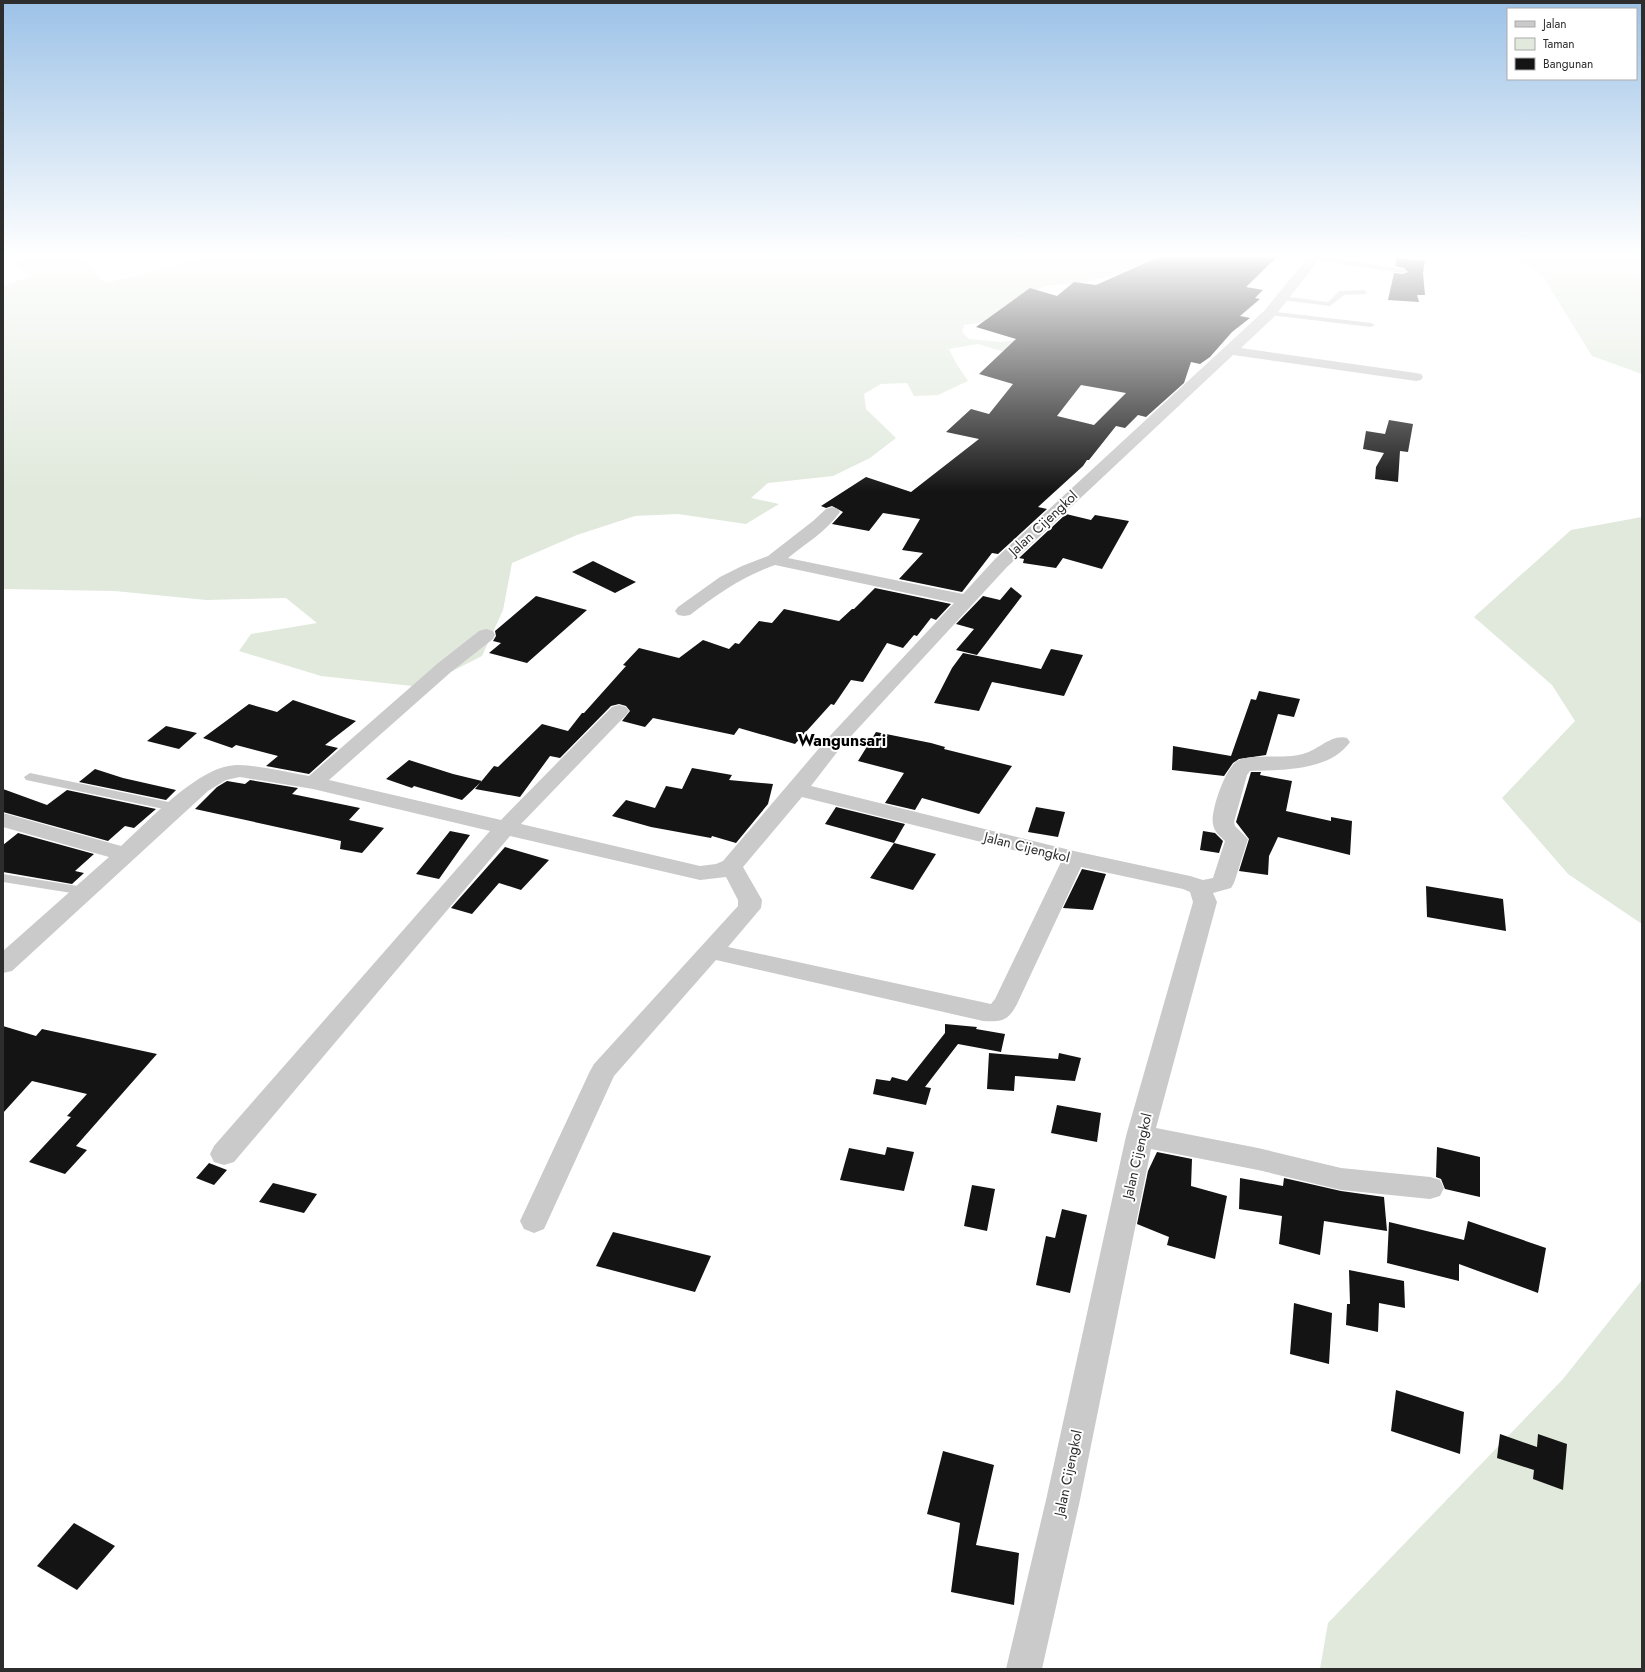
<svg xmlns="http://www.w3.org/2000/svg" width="1645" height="1672" font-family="Jost,sans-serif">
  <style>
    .green { fill: #e0e9dc }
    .building { fill: #141414; fill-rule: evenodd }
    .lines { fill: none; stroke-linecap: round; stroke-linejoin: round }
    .service { fill: #cacaca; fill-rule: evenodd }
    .minor { fill: #cacaca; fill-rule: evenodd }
    .labels { text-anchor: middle; stroke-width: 4; stroke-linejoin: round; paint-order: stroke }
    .street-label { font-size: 14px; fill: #2d2d2d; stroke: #fff }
    .quarter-label { font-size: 16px; font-weight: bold; fill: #000; stroke: #fff }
  </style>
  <rect width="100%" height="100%" fill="#fff"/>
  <path class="green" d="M28 257H82L105 283 209 257H1166L1155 266 1077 284 1050 285 1027 293 986 322 964 325 962 332 969 339 1002 342 1029 338 1008 353 978 344 949 349 956 363 968 381 938 395 914 396 907 383 881 384 864 394 866 409 896 438 870 458 833 476 768 483 751 498 779 504 746 524 678 514 635 516 577 535 512 563 503 610 482 656 421 687 321 676 239 651 251 634 317 623 286 598 206 600 115 591 3 589V286L32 276 13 264Z
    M1511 257H1642V374L1592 356 1542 275Z
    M1642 517V924L1568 874 1502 798 1575 721 1552 685 1474 617 1571 530Z
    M1642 1280V1669H1320L1328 1623 1563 1379Z"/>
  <path class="building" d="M1159 257H1277L1246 287 1263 290 1255 298 1260 299 1240 316 1250 318 1232 332 1210 357 1200 364 1191 362 1184 383 1146 417 1138 415 1125 428 1116 426 1089 460H1087L1083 466 1038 507 1047 509 998 554 992 553 962 592 899 579 923 553 902 550 920 519 883 513 869 531 832 524 843 512 832 506 826 508 821 506 866 477 911 492 979 439 946 432 971 409 989 414 1013 384 979 374 1016 339 976 327 1030 288 1057 296 1074 282 1096 285ZM1081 385 1126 393 1094 425 1057 416Z
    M1397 258 1425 261 1423 273 1425 295H1417L1419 302 1388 300 1394 273 1403 274 1408 272 1404 268 1395 266Z
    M1389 420 1413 424 1408 452 1400 451 1398 482 1375 479 1376 467 1384 453 1363 449 1366 431 1385 434Z
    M1066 514 1091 520 1095 515 1129 521 1102 569 1063 558 1056 568 1023 563 1024 559 1019 558Z
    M593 561 636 582 615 593 572 572Z
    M1011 587 1022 596 977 655 956 650 974 629 956 624 983 596 1000 600Z
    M875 588 951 604 936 620 931 618 917 636 914 635 903 648 887 643 863 682 851 680 834 705 831 704 795 744 739 728 734 735 653 718 645 727 622 721 630 711 626 706 619 704 611 706 560 758 550 756 520 797 475 789 494 766 498 767 542 724 568 731 582 713H584L626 666 623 665 639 648 679 658 703 640 729 649 735 643 739 644 759 621 772 623 784 609 839 621 852 609H854Z
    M536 596 587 610 527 663 489 653 501 643 493 641 496 636 495 631Z
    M1051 649 1083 655 1064 696 992 682 979 711 934 703 952 668 963 653 1041 669Z
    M1259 691 1300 699 1294 717 1278 714 1266 755 1239 759 1233 763 1224 776 1172 770 1173 746 1231 756 1251 699 1256 700Z
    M293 700 356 721 325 745 338 748 309 774 266 766 278 756 236 745 232 748 203 738 249 704 277 712Z
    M166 726 197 733 179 749 147 741Z
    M876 732 931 743 945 747 944 749 1012 766 979 814 922 798 915 810 885 803 904 773 858 761Z
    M409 760 453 774 482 781 462 800 414 786 412 788 386 779Z
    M692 768 732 775 729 780 773 784 768 804 736 843 712 836 711 838 651 827 612 816 626 800 655 808 666 786 682 789Z
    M95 769 123 778 176 790 166 800 79 782Z
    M1251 772H1261L1260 775 1292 781 1286 811 1331 821V817L1352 821 1350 855 1278 837 1269 856 1268 875 1239 871 1249 839 1236 822Z
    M250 780 298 788 292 794 360 808 349 820 384 828 362 853 340 849 341 841 195 809 217 787 227 781 245 784Z
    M3 789 47 805 67 790 156 809 134 828 125 826 108 841 3 812Z
    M836 807 905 824 894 843 825 824Z
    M1036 807 1065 812 1058 837 1028 832Z
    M450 831 470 835 439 879 416 874Z
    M1203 831 1215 833 1223 841 1219 853 1200 850Z
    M18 833 94 854 75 871 84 873 72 884 3 872V845Z
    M894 843 936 854 913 890 870 878Z
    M505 847 549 860 521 890 499 883 472 914 451 908Z
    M1082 869 1106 874 1093 910 1063 908Z
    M1426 886 1503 899 1506 931 1427 917Z
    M945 1024 977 1027 976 1029 1005 1034 1001 1052 958 1044 925 1087 931 1088 926 1105 873 1094 876 1079 890 1081 892 1077 907 1081 945 1033Z
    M3 1026 36 1036 42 1029 157 1054 76 1146 87 1150 65 1174 29 1162 71 1117 67 1116 87 1094 32 1081 3 1113Z
    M989 1053 1058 1059 1059 1053 1081 1058 1075 1081 1015 1076 1014 1091 987 1089Z
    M1057 1105 1101 1113 1097 1142 1051 1133Z
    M887 1147 914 1152 904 1191 840 1180 849 1148 885 1155Z
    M1437 1147 1480 1157V1197L1445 1189 1441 1179 1436 1177Z
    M1157 1152 1192 1159 1191 1186 1227 1196 1215 1259 1167 1245 1169 1237 1137 1224 1148 1171Z
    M209 1163 227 1170 214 1185 196 1178Z
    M1240 1178 1283 1186 1284 1178 1341 1191 1384 1197 1387 1231 1324 1221 1320 1255 1279 1244 1282 1216 1239 1209Z
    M273 1183 317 1194 304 1213 259 1202Z
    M972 1185 995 1189 987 1231 964 1226Z
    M1062 1209 1087 1215 1070 1293 1036 1285 1046 1236 1055 1238Z
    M1468 1221 1546 1248 1538 1293 1459 1264V1281L1387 1263 1389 1222 1464 1240Z
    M613 1232 711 1256 695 1292 596 1266Z
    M1349 1270 1404 1281 1405 1308 1379 1303 1378 1332 1346 1325 1347 1304H1350Z
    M1294 1303 1332 1313 1329 1364 1290 1354Z
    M1396 1390 1464 1412 1460 1454 1391 1431Z
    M1500 1434 1537 1447 1538 1434 1567 1444 1563 1490 1533 1479 1534 1470 1497 1458Z
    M943 1451 994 1465 976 1545 1019 1553 1014 1605 951 1592 960 1523 927 1514Z
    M74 1523 115 1546 77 1590 37 1566Z"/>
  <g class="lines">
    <path class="service" d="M1311 257H1325L1403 269 1407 271 1403 273 1314 260Z
      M1363 290 1367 292 1366 294 1344 295 1330 306 1282 300 1278 298 1282 296 1328 302 1339 291Z
      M1267 311 1371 323 1375 325 1371 327 1270 315 1266 313Z
      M30 773 178 804 184 808 178 812 26 780 24 777Z
      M3 874 84 887 89 888 91 891 89 894 84 895 3 882Z"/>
    <path class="minor" d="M3 257H15L3 264Z
      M1308 257H1321L1275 316 1241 348 1416 373 1421 374 1423 377 1421 380 1416 381 1233 355 1007 567 841 747 811 786 1074 851 1190 876 1203 880 1213 878 1225 841C1220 836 1214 832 1213 824 1210 812 1226 765 1239 760 1253 754 1285 759 1303 754 1319 750 1331 734 1347 738L1350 742C1330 771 1282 770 1250 771L1247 775 1234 822 1235 826 1248 839 1234 883 1231 888 1213 893 1217 902 1156 1128 1258 1148 1341 1168 1430 1177 1440 1180 1444 1188 1440 1196 1430 1199 1341 1190 1258 1170 1151 1149 1080 1500 1042 1669H1006L1046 1500 1126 1136 1193 902 1190 892 1183 889 1081 867 1017 1004C1008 1021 1002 1022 983 1021L716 960 614 1076 544 1229 534 1233 524 1229 520 1221 590 1071 594 1064 738 906V900L726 877 700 880 510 836 234 1162 224 1165 214 1162 210 1154 214 1146 490 831 313 789 240 777 226 780 208 791 12 971 3 973V951L109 857 3 827V813L121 846C149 821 201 763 239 765 262 766 286 772 309 776L437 664 479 631 486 629 493 631 495 635 493 639 451 672 329 780 501 820 612 707 619 705 626 707 629 711 626 715 521 824 700 866 716 864 723 861 827 739 954 603 775 565C743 576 717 594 690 615L684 616 678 615 675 611 678 607 720 577 742 566 768 556 813 521 826 509 832 507 838 509 840 512C827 531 805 544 788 558L963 594 995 559 1265 310ZM802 797 1061 862 995 999 991 1004 728 947 761 908 762 900 743 867Z"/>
  </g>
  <linearGradient id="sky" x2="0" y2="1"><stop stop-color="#9cc2e7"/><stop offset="0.52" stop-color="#fff"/><stop offset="1" stop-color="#fff" stop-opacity="0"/></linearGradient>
  <rect width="1645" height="492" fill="url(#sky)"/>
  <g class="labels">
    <g class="street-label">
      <text transform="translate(1043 523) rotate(-43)" y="5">Jalan Cijengkol</text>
      <text transform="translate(1027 847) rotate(14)" y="5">Jalan Cijengkol</text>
      <text transform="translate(1137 1156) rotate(-77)" y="5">Jalan Cijengkol</text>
      <text transform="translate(1068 1473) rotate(-78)" y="5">Jalan Cijengkol</text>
    </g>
    <g class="quarter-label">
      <text x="842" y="746">Wangunsari</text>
    </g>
  </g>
  <rect width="1645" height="1672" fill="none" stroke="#2d2d2d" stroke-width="8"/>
  <rect x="1507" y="8" width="130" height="72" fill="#ffffff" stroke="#ababab"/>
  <rect x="1515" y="21" width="20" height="6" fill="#cacaca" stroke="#ababab"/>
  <text x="1543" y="28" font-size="12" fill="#2d2d2d">Jalan</text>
  <rect x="1515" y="38" width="20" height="12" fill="#e0e9dc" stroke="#ababab"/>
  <text x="1543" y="48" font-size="12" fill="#2d2d2d">Taman</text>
  <rect x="1515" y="58" width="20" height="12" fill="#141414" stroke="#ababab"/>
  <text x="1543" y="68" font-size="12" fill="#2d2d2d">Bangunan</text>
</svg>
